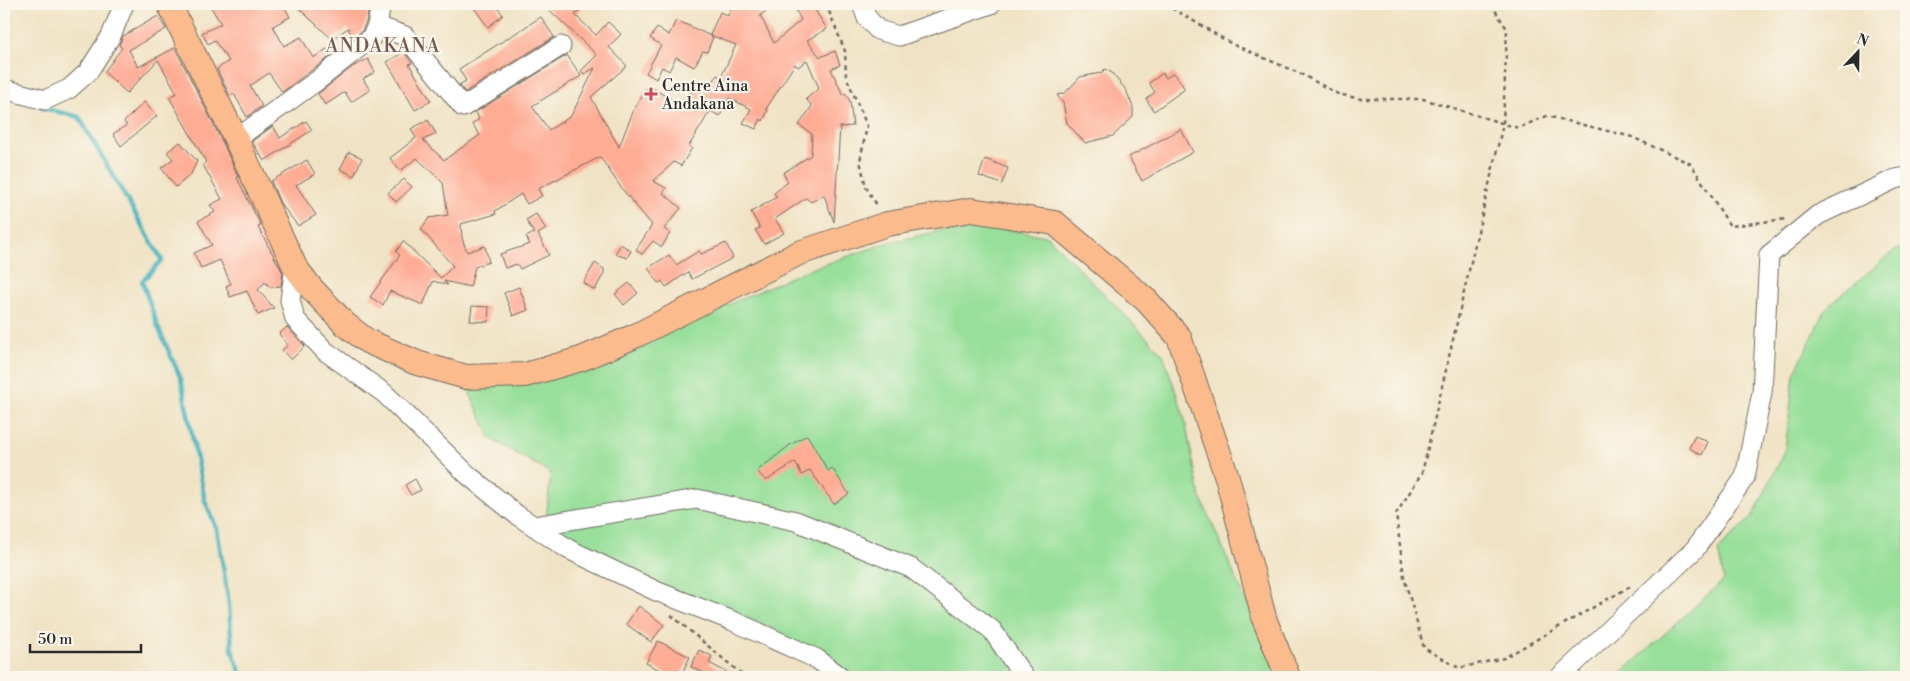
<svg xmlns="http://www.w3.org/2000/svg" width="1910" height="681" font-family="'Libre Bodoni',serif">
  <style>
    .green { fill: #97df9a; stroke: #618562 }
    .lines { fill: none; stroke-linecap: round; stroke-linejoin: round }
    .stream { stroke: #43b3bc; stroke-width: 4.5 }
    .building { fill: #feac94 }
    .minor-casing { stroke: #706b61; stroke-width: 21 }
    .major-casing { stroke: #706b61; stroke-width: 26 }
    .path { stroke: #706b61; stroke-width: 2.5; stroke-dasharray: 4 4; stroke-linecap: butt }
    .minor { stroke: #fff; stroke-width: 19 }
    .major { stroke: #fbbb8d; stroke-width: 24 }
    .poi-dot { fill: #d1495b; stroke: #fbf7ec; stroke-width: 2 }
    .labels { text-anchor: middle; stroke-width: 4.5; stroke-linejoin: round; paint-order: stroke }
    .poi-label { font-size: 16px; fill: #2b2b2b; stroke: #fbf7ec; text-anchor: start }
    .quarter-label { font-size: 19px; letter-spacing: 1px; fill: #755850; stroke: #fbf7ec }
  </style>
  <rect width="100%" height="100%" fill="#fbf7ec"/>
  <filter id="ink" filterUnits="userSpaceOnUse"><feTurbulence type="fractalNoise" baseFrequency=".02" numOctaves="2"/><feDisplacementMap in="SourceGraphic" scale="10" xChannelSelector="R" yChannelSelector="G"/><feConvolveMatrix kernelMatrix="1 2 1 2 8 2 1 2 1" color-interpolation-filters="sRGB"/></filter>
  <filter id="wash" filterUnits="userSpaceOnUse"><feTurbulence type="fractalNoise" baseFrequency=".0096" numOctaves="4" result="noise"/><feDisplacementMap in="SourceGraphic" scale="20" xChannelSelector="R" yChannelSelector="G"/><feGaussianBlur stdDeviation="1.12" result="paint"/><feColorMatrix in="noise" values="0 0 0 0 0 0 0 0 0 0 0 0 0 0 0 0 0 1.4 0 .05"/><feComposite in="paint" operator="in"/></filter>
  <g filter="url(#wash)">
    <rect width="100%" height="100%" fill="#f0e3c5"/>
    <path class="green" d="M972 224 1047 236 1163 354 1184 416 1200 496 1279 677H850L772 628 669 588 545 529 551 473 491 439 467 387 637 345 802 272 890 242Z
      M1896 249 1906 250V677H1617L1724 580 1718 550 1753 516 1785 451 1794 374 1827 307Z"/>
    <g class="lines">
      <path class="stream" d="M1903 4 1906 5
        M42 108 79 117 162 260 142 281 158 327 181 379 205 501 217 529 229 604 232 650 242 677"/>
    </g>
    <g id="blocks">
      <path class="building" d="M209 4H283L290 17 273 26 284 46 301 37 313 58 327 49 331 56 282 92 269 73 250 86 262 106 247 117 234 94 230 96 217 69 229 61 214 40 208 44 202 33 221 24Z
        M294 4H370L366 22 362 31 353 38 348 28 332 39Z
        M471 4H495L503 15 488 27Z
        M543 4H586L575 15 596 35 608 22 621 34 609 47 627 66 591 97 619 147 634 109 649 86 684 107 695 85 708 92 717 75 721 77 736 45 710 35 720 12 728 16 733 4H779L760 15 774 43 801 20 793 4H811L827 29 807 40 820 57 835 51 840 65 831 69 843 95 845 93 850 101 853 126 840 127 834 222 824 195 811 202 806 198 775 219 784 233 764 244 755 230 760 228 751 212 777 197 774 193 788 182 783 173 811 155 812 134 799 125 812 106 806 99 819 88 807 60 798 67 795 64 766 109 768 110 763 121 761 119 756 129 743 123 751 109 729 98 720 116 710 111 689 146 692 148 681 166 674 162 653 181 666 188 663 193 681 208 664 229 670 233 662 247 653 241 642 254 636 250 652 225 622 189 600 157 538 189 542 196 527 204 521 194 495 211 496 214 461 224 462 238 467 252 485 246 489 262 475 267 470 287 444 281 448 285 433 281 423 305 390 291 383 305 370 297 400 255 396 252 403 241 441 278 453 266 421 229 429 218 448 215 443 183 417 158 400 171 390 158 416 138 411 129 428 120 436 134 423 140 444 160 480 135 472 124 479 119 476 112 567 55 581 76 532 106 549 130 571 116 595 68 584 74 581 71 597 55Z
        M158 16 166 29 129 50 138 67 175 48 224 145 238 177 237 178 261 226 258 227 283 273 281 286 270 287 265 282 258 290 274 308 258 315 247 291 230 297 226 286 231 284 220 260 201 268 194 253 212 245 198 221 215 212 210 205 222 199 203 165 206 162 169 97 177 93 158 60 127 93 104 72 122 48 119 45 123 36Z
        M541 17 554 37 465 92 459 85 466 81 459 69Z
        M676 20 713 37 707 52 703 51 694 67 676 57 669 71 662 67 656 79 646 73 661 45 650 38 657 28 669 35Z
        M404 52 412 63 409 64 431 101 415 110 387 62Z
        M368 59 375 72 363 79 370 90 351 102 345 92 325 105 318 94 352 67Z
        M1105 69 1111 72 1126 90 1133 107V117L1113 136 1085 143 1067 123 1063 103 1057 95 1065 93 1080 77 1101 73Z
        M1163 73 1166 78 1174 73 1185 89 1154 111 1146 99 1155 92 1149 83Z
        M144 102 157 116 121 146 113 134 127 125 124 122Z
        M306 121 312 130 264 161 252 141 273 126 280 138Z
        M1181 129 1193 152 1142 181 1129 157Z
        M180 142 197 161 191 174 176 187 161 168 173 159 167 152Z
        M349 152 362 158 354 176 340 169Z
        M985 159 1008 168 1002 184 979 176Z
        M307 160 315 174 296 185 316 215 298 226 280 203 271 181Z
        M404 179 412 187 396 202 388 193Z
        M536 214 546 229 538 234 549 255 520 269 517 264 505 268 500 254 530 244 526 237 534 233 526 220Z
        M726 243 733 258 692 279 688 272 666 287 662 281 658 283 648 268 669 255 676 265 699 251 701 254Z
        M621 244 631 251 627 258 615 254Z
        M595 263 604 269V273L595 290 583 283Z
        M629 283 638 293 624 305 615 294Z
        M519 287 528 310 513 316 504 293Z
        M472 306 489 307 488 322 470 321Z
        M287 327 305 346 291 360 282 350 288 345 279 334Z
        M807 435 828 471 832 468 849 494 834 504 810 470 802 475 795 462 766 481 757 471 790 445Z
        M1695 436 1708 442 1702 455 1689 448Z
        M415 479 421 490 411 495 405 485Z
        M639 606 664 625 651 642 626 624Z
        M658 641 690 657 680 677H673L646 663Z
        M699 650 712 656 709 663 736 677H713L691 667Z"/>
    </g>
  </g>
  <g filter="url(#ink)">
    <use href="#blocks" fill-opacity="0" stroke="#706b61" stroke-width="1"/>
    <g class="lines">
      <g class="minor-casing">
        <path id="minor" d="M862 4 867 18 878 30 899 36 991 4
          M377 26 405 36 463 107 561 46
          M4 89 45 100 69 89 88 72 111 36 124 4
          M236 139 318 80 371 38 377 26 381 4
          M295 267 290 300 295 319 325 351 384 393 468 475 517 515 568 549 656 591 733 621 817 659 841 677
          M534 526 697 499 796 521 911 568 992 630 1024 677
          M1560 677 1695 549 1745 477 1762 393 1769 255 1818 215 1895 179 1906 177"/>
      </g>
      <g class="major-casing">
        <path id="major" d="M169 4 236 139 295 267 311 288 345 324 367 341 417 363 466 377 525 375 581 359 635 336 799 253 887 224 971 210 1055 223 1147 301 1179 337 1227 477 1265 621 1288 677"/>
      </g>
      <path class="path" d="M826 4 845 51 846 76 867 126 860 161 866 187 878 207
        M1165 4 1232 44 1301 74 1338 94 1361 99H1423L1518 128 1547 116 1632 137 1691 164 1730 226 1786 219
        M1491 4 1507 29 1503 124 1422 473 1396 514 1404 577 1424 648 1459 668 1504 658 1631 586
        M671 615 745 677"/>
      <use href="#minor" class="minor"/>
      <use href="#major" class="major"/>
    </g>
  </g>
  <path class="poi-dot" d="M648.5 86.5h5v5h5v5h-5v5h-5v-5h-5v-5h5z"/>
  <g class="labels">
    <g class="poi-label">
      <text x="662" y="91">Centre Aina<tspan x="662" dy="18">Andakana</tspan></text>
    </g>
    <g class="quarter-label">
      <text x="383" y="52">ANDAKANA</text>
    </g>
  </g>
  <rect width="1910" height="681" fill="none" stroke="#fbf7ec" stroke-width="20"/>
  <g transform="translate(1858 52) rotate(22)" stroke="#fbf7ec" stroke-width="4" paint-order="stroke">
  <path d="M0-4L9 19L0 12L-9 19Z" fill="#2b2b2b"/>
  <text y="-8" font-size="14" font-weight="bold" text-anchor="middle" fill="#2b2b2b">N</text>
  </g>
  <path d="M30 644v8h111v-8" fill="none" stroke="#2b2b2b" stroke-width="2.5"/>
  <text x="38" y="644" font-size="15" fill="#2b2b2b" stroke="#fbf7ec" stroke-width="4" paint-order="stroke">50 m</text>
</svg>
